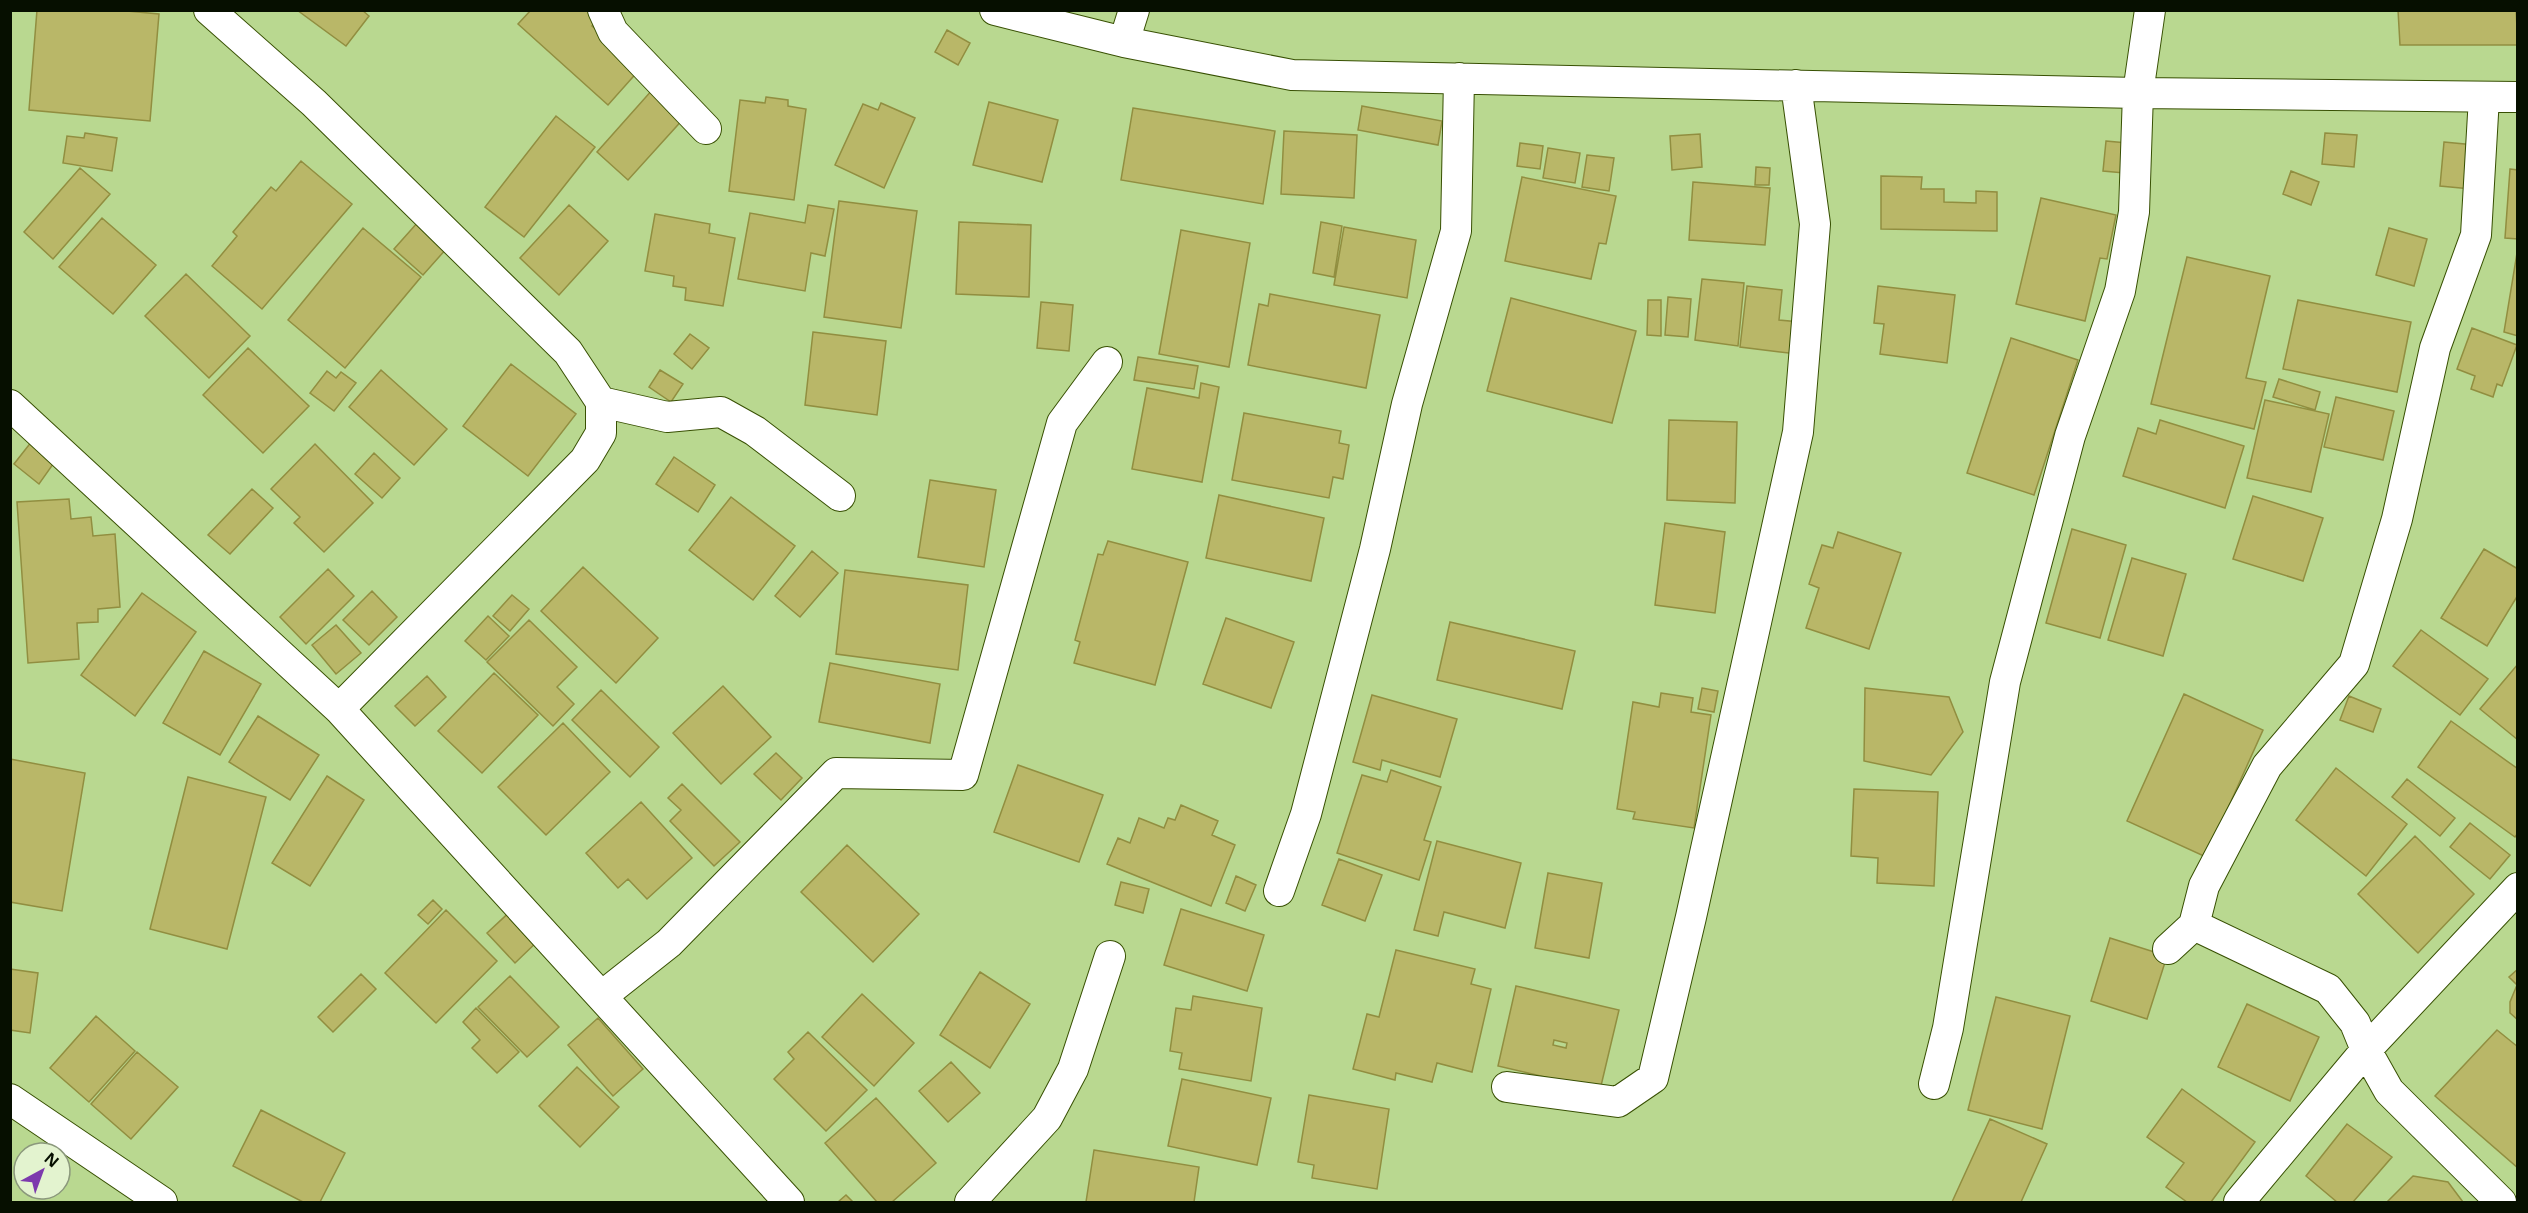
<svg xmlns="http://www.w3.org/2000/svg" width="2528" height="1213" font-family="'Noto Sans',sans-serif">
  <style>
    .building { fill: #b9b768; stroke: #918e40; stroke-width: 1.5; fill-rule: evenodd }
    .lines { fill: none; stroke-linecap: round; stroke-linejoin: round }
    .minor-casing { stroke: #385003; stroke-width: 32 }
    .minor { stroke: #fff; stroke-width: 30 }
  </style>
  <rect width="100%" height="100%" fill="#b9d890"/>
  <path class="building" d="M37 10H116L159 14 150 121 29 110Z
    M297 10H362L369 16 346 46Z
    M531 10H594L601 17 592 26 640 69 608 105 518 24Z
    M2398 10H2516L2518 45H2400Z
    M947 30 970 43 958 65 935 52Z
    M653 89 685 117 628 180 597 152Z
    M766 97 788 100V106L806 109 794 200 729 191 740 100 765 103Z
    M989 102 1058 120 1042 182 973 165Z
    M881 103 915 118 884 188 835 165 863 104 878 110Z
    M1362 106 1442 121 1438 145 1358 130Z
    M1133 108 1275 131 1263 204 1121 180Z
    M556 116 595 147 524 237 485 207Z
    M1284 131 1357 135 1354 198 1281 194Z
    M85 133 117 138 112 171 63 163 67 136 84 138Z
    M2325 133 2357 135 2354 167 2322 164Z
    M1700 134 1702 167 1672 170 1670 136Z
    M2106 141 2127 143 2124 173 2103 171Z
    M2444 142 2475 145 2471 189 2440 186Z
    M1520 143 1543 146 1540 169 1517 166Z
    M1548 148 1580 153 1575 183 1543 178Z
    M1587 155 1614 158 1609 191 1582 187Z
    M301 161 352 204 262 309 212 266 237 236 233 232 271 187 276 191Z
    M1756 167 1770 168 1769 185H1755Z
    M80 168 110 194 53 259 24 232Z
    M2510 169 2518 170V239L2505 238Z
    M2291 171 2319 182 2311 205 2283 194Z
    M1881 176 1922 177 1921 189H1944V202L1976 203V191L1997 192V231L1881 229Z
    M1522 177 1616 196 1606 244 1599 243 1591 279 1505 261Z
    M1693 182 1770 188 1765 245 1689 240Z
    M2041 198 2116 215 2107 259 2100 258 2085 321 2016 304Z
    M839 201 917 211 901 328 824 317Z
    M569 205 608 241 559 295 520 258Z
    M808 205 834 209 825 256 811 253 805 291 738 279 750 213 805 223Z
    M655 214 710 224 709 233 735 238 723 306 685 300 686 288 673 286 674 276 645 271Z
    M102 218 156 265 113 314 59 267Z
    M418 222 447 248 423 275 394 249Z
    M959 222 1031 225 1029 297 956 294Z
    M1321 222 1342 226 1334 277 1313 273Z
    M1344 227 1416 240 1407 298 1334 285Z
    M363 228 421 277 345 368 288 320Z
    M2389 228 2427 239 2414 286 2376 275Z
    M1181 230 1250 243 1229 367 1159 354Z
    M2517 253H2518V336L2504 332Z
    M2187 257 2270 276 2246 378 2266 382 2254 429 2151 404Z
    M186 274 250 336 209 378 145 316Z
    M1702 279 1744 283 1738 346 1695 340Z
    M1747 286 1782 290 1779 320 1800 322 1797 354 1740 347Z
    M1878 286 1955 295 1947 363 1880 354 1884 324 1874 323Z
    M1270 294 1380 315 1366 388 1248 365 1259 304 1268 306Z
    M1668 297 1691 299 1688 337 1665 335Z
    M1511 298 1636 331 1612 423 1487 391Z
    M1648 300H1661V336L1647 335Z
    M2298 300 2411 322 2397 392 2283 369Z
    M1041 302 1073 305 1069 351 1037 348Z
    M2472 328 2517 345 2502 386 2497 384 2493 397 2471 389 2475 376 2457 369Z
    M813 332 886 341 877 415 805 405Z
    M690 334 709 348 692 369 674 354Z
    M2011 338 2078 360 2034 495 1967 473Z
    M248 348 309 406 263 453 203 395Z
    M1138 357 1198 366 1194 389 1134 380Z
    M511 364 576 414 528 476 463 426Z
    M381 370 447 429 414 465 349 407Z
    M660 370 683 384 671 402 649 387Z
    M327 371 336 378 341 372 356 383 334 411 310 393Z
    M2279 379 2320 392 2315 410 2273 397Z
    M1201 383 1219 387 1202 482 1132 469 1147 388 1199 398Z
    M2336 397 2394 411 2383 460 2324 447Z
    M2265 400 2329 414 2311 492 2247 478Z
    M1244 413 1341 431 1339 443 1349 445 1343 479 1333 477 1329 498 1232 480Z
    M1669 420 1737 422 1735 503 1667 500Z
    M2160 420 2244 446 2225 508 2123 476 2138 428 2156 434Z
    M32 441 56 460 39 484 14 464Z
    M315 444 373 503 324 552 294 523 300 517 271 489Z
    M374 453 400 478 382 498 355 474Z
    M674 457 715 485 698 512 656 484Z
    M930 480 996 490 984 567 918 557Z
    M252 489 273 508 230 554 208 535Z
    M1219 495 1324 518 1311 581 1206 558Z
    M2253 496 2323 518 2303 581 2233 559Z
    M731 497 795 546 753 600 689 550Z
    M69 499 71 519 91 517 93 536 115 534 120 607 98 609V622L77 623 79 659 28 663 17 502Z
    M1665 523 1725 532 1715 613 1655 605Z
    M2072 529 2126 545 2100 638 2046 623Z
    M1838 532 1901 553 1869 649 1806 628 1819 588 1809 584 1822 545 1833 548Z
    M1108 541 1188 562 1155 685 1074 663 1080 642 1075 640 1098 554 1103 555Z
    M2484 549 2518 569V595L2487 646 2441 618Z
    M812 551 838 573 800 617 775 596Z
    M2132 558 2186 574 2163 656 2108 640Z
    M583 567 658 638 616 683 541 611Z
    M328 569 354 596 306 644 280 617Z
    M845 570 968 585 958 670 836 654Z
    M372 591 397 617 369 645 343 620Z
    M142 593 196 632 135 716 81 675Z
    M512 595 529 609 510 631 493 616Z
    M488 616 509 636 486 660 465 641Z
    M1226 618 1294 642 1271 708 1203 684Z
    M529 620 577 667 557 687 574 704 553 726 487 662Z
    M1450 622 1575 651 1562 709 1437 680Z
    M336 625 361 653 336 674 312 645Z
    M2421 630 2488 679 2460 715 2393 666Z
    M204 651 261 684 220 755 163 723Z
    M830 663 940 684 930 743 819 722Z
    M2518 664V740L2480 709Z
    M494 673 538 715 482 773 438 731Z
    M427 676 446 697 415 726 395 706Z
    M723 686 771 737 721 784 673 733Z
    M1702 688 1718 691 1714 712 1698 709Z
    M1865 688 1949 697 1963 732 1931 775 1864 761Z
    M601 690 659 747 630 777 572 720Z
    M1661 693 1693 698 1691 712 1711 715 1694 828 1633 819 1635 812 1617 809 1633 702 1659 707Z
    M2184 694 2263 730 2206 857 2127 821Z
    M1372 695 1457 719 1440 777 1382 760 1380 770 1353 762Z
    M2349 696 2381 709 2373 732 2340 720Z
    M258 716 319 755 290 800 229 762Z
    M2451 721 2518 769V833L2515 837 2418 767Z
    M563 723 610 772 546 835 498 787Z
    M776 753 802 778 781 800 754 774Z
    M10 759 85 773 62 911 10 902Z
    M1018 765 1103 795 1079 862 994 832Z
    M2336 768 2407 824 2366 876 2296 820Z
    M1391 770 1441 787 1424 840 1431 842 1419 880 1337 853 1362 775 1387 782Z
    M327 776 364 800 310 886 272 863Z
    M188 777 266 797 227 949 150 929Z
    M2407 779 2455 818 2440 836 2392 797Z
    M682 784 740 842 714 866 670 821 681 810 668 798Z
    M1854 789 1938 792 1934 886 1877 883 1878 858 1851 856Z
    M641 802 692 858 647 899 628 879 618 888 586 853Z
    M1181 805 1218 821 1212 835 1235 845 1211 906 1107 864 1118 838 1130 843 1139 818 1164 828 1168 818 1175 820Z
    M2470 823 2510 855 2490 879 2450 847Z
    M2415 836 2474 894 2418 953 2358 894Z
    M1437 841 1521 863 1505 928 1444 912 1438 936 1414 930Z
    M847 845 919 914 873 962 801 892Z
    M1339 859 1382 875 1365 921 1322 905Z
    M1548 873 1602 883 1589 958 1535 948Z
    M1236 876 1256 885 1245 911 1226 903Z
    M1121 882 1149 889 1143 913 1115 905Z
    M433 900 442 909 428 924 418 915Z
    M515 907 542 937 515 963 487 933Z
    M1181 909 1264 935 1247 991 1164 965Z
    M446 910 497 961 436 1023 385 973Z
    M2110 938 2167 956 2147 1019 2091 1001Z
    M1396 950 1475 969 1471 984 1491 989 1472 1072 1437 1063 1432 1082 1396 1073 1395 1080 1353 1069 1367 1014 1379 1017Z
    M10 969 38 973 30 1033 10 1030Z
    M2518 969V1020L2510 1013V1002L2517 985 2509 977Z
    M980 972 1030 1004 990 1068 940 1035Z
    M361 974 376 989 333 1032 318 1017Z
    M510 976 559 1027 527 1057 478 1007Z
    M1516 986 1619 1010 1600 1090 1498 1066ZM1554 1040 1567 1043 1566 1048 1553 1045Z
    M862 994 914 1043 874 1086 822 1037Z
    M1193 996 1262 1008 1251 1081 1179 1069 1182 1053 1170 1051 1176 1008 1191 1010Z
    M1996 997 2070 1016 2042 1129 1968 1110Z
    M2247 1004 2319 1037 2290 1101 2218 1067Z
    M476 1008 519 1052 497 1073 472 1048 480 1040 463 1022Z
    M96 1016 135 1051 89 1102 50 1068Z
    M598 1018 643 1069 613 1096 568 1045Z
    M2497 1030 2518 1047V1168L2435 1096Z
    M808 1032 867 1090 826 1131 774 1079 794 1059 788 1052Z
    M137 1052 178 1087 131 1139 91 1104Z
    M951 1062 980 1093 948 1122 919 1091Z
    M577 1067 619 1107 580 1147 539 1106Z
    M1182 1079 1271 1098 1257 1165 1168 1146Z
    M2182 1089 2255 1142 2211 1202H2187L2166 1187 2184 1163 2147 1137Z
    M1309 1095 1389 1109 1377 1189 1312 1178 1314 1165 1298 1162Z
    M876 1098 936 1163 892 1202H877L825 1143Z
    M261 1110 345 1153 320 1202H303L233 1166Z
    M1990 1119 2047 1144 2021 1202H1952Z
    M2347 1124 2392 1157 2353 1202H2337L2306 1176Z
    M1094 1150 1199 1167 1194 1202H1086Z
    M2413 1176 2448 1182 2463 1202H2387Z
    M846 1195 853 1202H838Z"/>
  <g class="lines">
    <g class="minor-casing">
      <path id="minor" d="M209 10 314 103 568 352 601 402V433L585 460 339 709
        M603 10 613 32 706 129
        M995 10 1124 42 1292 75 2138 93 2518 97
        M1124 42 1134 10
        M601 402 667 417 721 412 755 431 840 496
        M10 405 339 709 789 1202
        M1279 891 1306 814 1375 549 1407 404 1456 231 1459 78
        M2194 925 2328 989 2355 1023 2366 1050 2389 1091 2501 1202
        M2168 949 2194 925 2204 886 2267 766 2354 664 2397 519 2435 348 2476 235 2484 97
        M602 996 669 943 836 773 963 775 1062 423 1107 362
        M1934 1084 1948 1028 2005 682 2070 436 2120 291 2134 212 2138 93 2150 10
        M1507 1087 1618 1102 1653 1078 1691 917 1798 432 1815 224 1796 85
        M10 1099 162 1202
        M970 1202 1047 1118 1073 1069 1110 956
        M2239 1202 2366 1050 2518 888"/>
    </g>
    <use href="#minor" class="minor"/>
  </g>
  <rect width="2528" height="1213" fill="none" stroke="#060f00" stroke-width="24"/>
  <g transform="translate(42 1171) rotate(41)"><circle r="28" fill="#e3f3cf" stroke="#8b987c" stroke-width="1.5"/>
  <path d="M0-4.5L10 22L0 15L-10 22Z" fill="#7c39ad"/>
  <text y="-9" font-size="16" font-weight="bold" text-anchor="middle" fill="#060f00">N</text>
  </g>
</svg>
